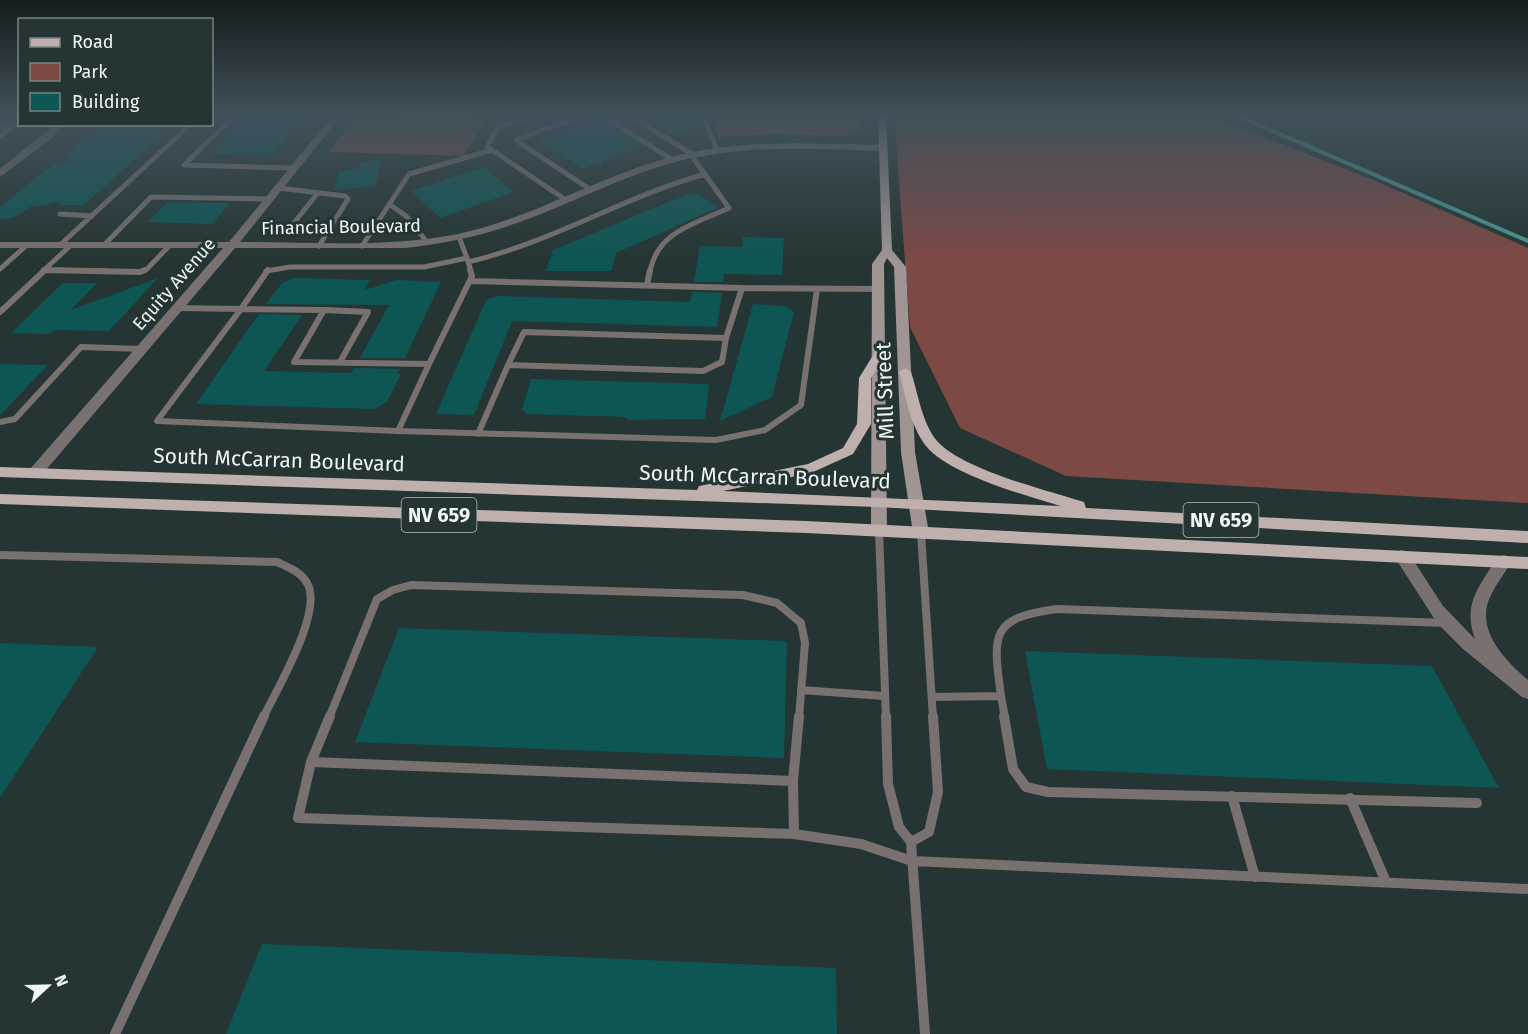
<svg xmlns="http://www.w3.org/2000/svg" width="1528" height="1034" font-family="'Fira Sans',sans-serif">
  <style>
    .green { fill: #7d4945 }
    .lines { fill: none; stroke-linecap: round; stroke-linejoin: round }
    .stream { stroke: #4b9894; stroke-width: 4 }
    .building { fill: #0d5653 }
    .lane-far3 { stroke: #787170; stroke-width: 5 }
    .lane-far2 { stroke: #787170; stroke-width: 6 }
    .lane-far1 { stroke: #787170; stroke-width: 8 }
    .lane { stroke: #787170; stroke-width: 10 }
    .street { fill: #787170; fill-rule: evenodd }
    .secondary { fill: #a09593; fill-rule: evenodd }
    .primary { fill: #bfb0ae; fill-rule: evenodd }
    .labels { text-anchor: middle; stroke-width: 6; stroke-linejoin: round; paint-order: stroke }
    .far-street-label { font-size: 18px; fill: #edf7f6; stroke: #253533 }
    .shield { fill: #253533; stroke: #b1bdbc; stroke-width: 1.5 }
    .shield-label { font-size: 20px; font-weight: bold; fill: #edf7f6 }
    .street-label { font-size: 21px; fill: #edf7f6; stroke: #253533 }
  </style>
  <rect width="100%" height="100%" fill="#253533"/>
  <path class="green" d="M357 116 485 119 464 156 328 152Z
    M711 116H862V126L856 132 841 136 773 134 719 137Z
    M894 116H1210L1371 179 1528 248V503L1066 476 960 428 910 327Z"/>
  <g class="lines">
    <path class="stream" d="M1238 116 1528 241"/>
  </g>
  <path class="building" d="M647 116H699L703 127 668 134 656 126Z
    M248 117 305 118 271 155 210 154Z
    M598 118 642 146 604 160 601 168 595 164 583 169 538 140Z
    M123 125 172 126 84 205H60L59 201 43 206H32L13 218 0 219V207L52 165 71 161 66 154 99 127 120 128Z
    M381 160 376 186 334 190 339 171 358 169 360 162Z
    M484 167 514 192 440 218 411 191Z
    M687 194H698L719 207 616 253 611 271H546L553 250Z
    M168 202 230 203 212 224 148 222Z
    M743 237 784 238 782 275 724 274 723 282H694L700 246 742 247Z
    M158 278 109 331 54 330 50 334 11 333 63 283H97L71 310Z
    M293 278 370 280 365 290 396 280 441 282 405 358H360L389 305 266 304 282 283Z
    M692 292 722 293 717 327 512 321 474 415 436 414 486 300 497 296 690 302Z
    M753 304 786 306 794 312 772 397 720 421Z
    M259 314 302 315 264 371 351 373 354 368 400 369 397 374H401L387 402 374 409 196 404Z
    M0 364 48 365 0 415Z
    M531 379 709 384 705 419 627 420V417L527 414 522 409Z
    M399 628 787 641 784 758 355 742Z
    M0 643 98 647 0 798Z
    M1025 651 1432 666 1499 788 1047 769Z
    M262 944 836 968 837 1034H226Z"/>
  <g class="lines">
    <path class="lane-far3" d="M234 116 184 165 294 168
      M402 116H490
      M584 116 517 139V141L591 190
      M602 116 673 160
      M630 116 694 155
      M704 116 717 151
      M0 126 31 124
      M0 136 14 126
      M492 150 487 147 498 128 522 119 524 116
      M278 188 345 196 348 199 319 246
      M389 204 406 216 427 242
      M60 214 92 216
      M293 224 317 194
      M60 245 191 124
      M104 245 151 197 269 199
      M362 246 409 174 492 150 566 200
      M467 258 471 271
      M468 262C553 242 623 197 705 174
      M0 269 27 245
      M44 270 108 271
      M43 271 71 245
      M142 271 147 269 170 245
      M266 271 290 267H424L467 258 459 237
      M650 271C658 231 695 224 729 208L691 155"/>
    <path class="lane-far2" d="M44 270 140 272 145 270
      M470 281 742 288 726 338
      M647 285 650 270
      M742 288 880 289
      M178 308 241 309 268 270
      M241 309 324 310 294 362 429 364 398 431 157 421Z
      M324 310 368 312 340 362
      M0 312 45 270
      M524 332 726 338 722 362 703 371 508 365Z
      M429 364 472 276 470 270
      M0 422 15 419 81 347 142 349
      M398 431 716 440 765 430 801 405 817 289
      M478 434 508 365"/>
    <path class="lane-far1" d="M879 531 886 718
      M921 533 933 718
      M0 555 277 562C288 567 301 572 307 583 324 611 277 689 263 718
      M801 690 884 696
      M1001 696C993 635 989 618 1057 609L1447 623
      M932 697 1001 696 1005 718
      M329 718 377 599 393 590 411 585 743 595 777 603 801 623 805 643 799 718"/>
    <path class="lane" d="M330 716 311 762 298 818 794 834
      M886 716 888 784 899 827 911 842 925 1034
      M1004 716 1013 769 1026 787 1048 792 1477 803
      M311 762 793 781
      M1232 796 1255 877
      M1350 798 1386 882
      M794 834 861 844 912 861 1528 889
      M794 834 793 781 799 716
      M911 842 929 832 938 792 933 716
      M115 1034 264 716"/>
    <path class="street" d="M332 116H341L240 242C312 242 387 248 458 234 532 218 598 177 671 157 741 138 813 144 884 145L889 148 884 151C816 149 746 144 679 161 623 175 571 204 517 223 480 236 443 244 405 248H235L40 477H30L28 473 30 469 223 248H0V242H229Z
      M55 124H64L52 138 0 177V169Z
      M1402 550 1408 552 1443 606 1475 639C1462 604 1480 585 1498 557L1504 555 1510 557 1512 561C1505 573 1496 584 1490 597 1475 630 1505 660 1528 680V699L1522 697 1463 649 1437 623 1394 556 1396 552Z"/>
    <path class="secondary" d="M878 116H886L892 250 906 267 915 452 929 533 926 537H916L913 533 901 452 894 267 887 258 884 264 887 531 884 535H874L871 531 872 264 882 250Z"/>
    <path class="primary" d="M879 351 885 355 871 378V424L853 454 811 473 723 491 1061 506C1027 496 948 474 926 446 910 425 906 397 899 372L905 368 911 372C918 393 922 423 937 441 963 470 1046 490 1084 502L1086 508 1528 531V543L877 507 0 477V467L697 490 699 486 704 485 808 464 843 448 857 424 859 378 875 352Z
      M0 494 806 521 1528 557V569L806 533 0 504Z"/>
  </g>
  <linearGradient id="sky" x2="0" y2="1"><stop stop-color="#141d1c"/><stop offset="0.44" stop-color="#40515b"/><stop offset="1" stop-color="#40515b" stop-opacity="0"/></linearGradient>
  <rect width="1528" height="261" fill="url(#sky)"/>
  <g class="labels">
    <g class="far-street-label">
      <text transform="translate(341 227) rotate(-1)" y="6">Financial Boulevard</text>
      <text transform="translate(174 284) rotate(-49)" y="6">Equity Avenue</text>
    </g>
    <g class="shield">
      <rect x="401.5" y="498" width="75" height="34" rx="4.5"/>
      <rect x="1183.5" y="503" width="75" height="34" rx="4.5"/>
    </g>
    <g class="shield-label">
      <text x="439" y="522">NV 659</text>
      <text x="1221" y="527">NV 659</text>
    </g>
    <g class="street-label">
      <text transform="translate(885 391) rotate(-92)" y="7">Mill Street</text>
      <text transform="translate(279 460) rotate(2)" y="7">South McCarran Boulevard</text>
      <text transform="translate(765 477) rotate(2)" y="7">South McCarran Boulevard</text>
    </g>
  </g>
  <rect x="18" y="18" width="195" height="108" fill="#253533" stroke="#758381" stroke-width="1.5"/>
  <rect x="30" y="38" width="30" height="9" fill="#bfb0ae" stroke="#758381" stroke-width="1.5"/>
  <text x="72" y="48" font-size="18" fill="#edf7f6">Road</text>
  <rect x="30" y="63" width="30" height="18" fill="#7d4945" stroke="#758381" stroke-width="1.5"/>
  <text x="72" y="78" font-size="18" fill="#edf7f6">Park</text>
  <rect x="30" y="93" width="30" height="18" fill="#0d5653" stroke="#758381" stroke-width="1.5"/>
  <text x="72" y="108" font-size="18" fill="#edf7f6">Building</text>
  <g transform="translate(48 986) rotate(68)" stroke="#253533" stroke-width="4.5" paint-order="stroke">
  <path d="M0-4.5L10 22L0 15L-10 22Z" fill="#edf7f6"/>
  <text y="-9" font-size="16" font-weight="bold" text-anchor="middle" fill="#edf7f6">N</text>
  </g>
</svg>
